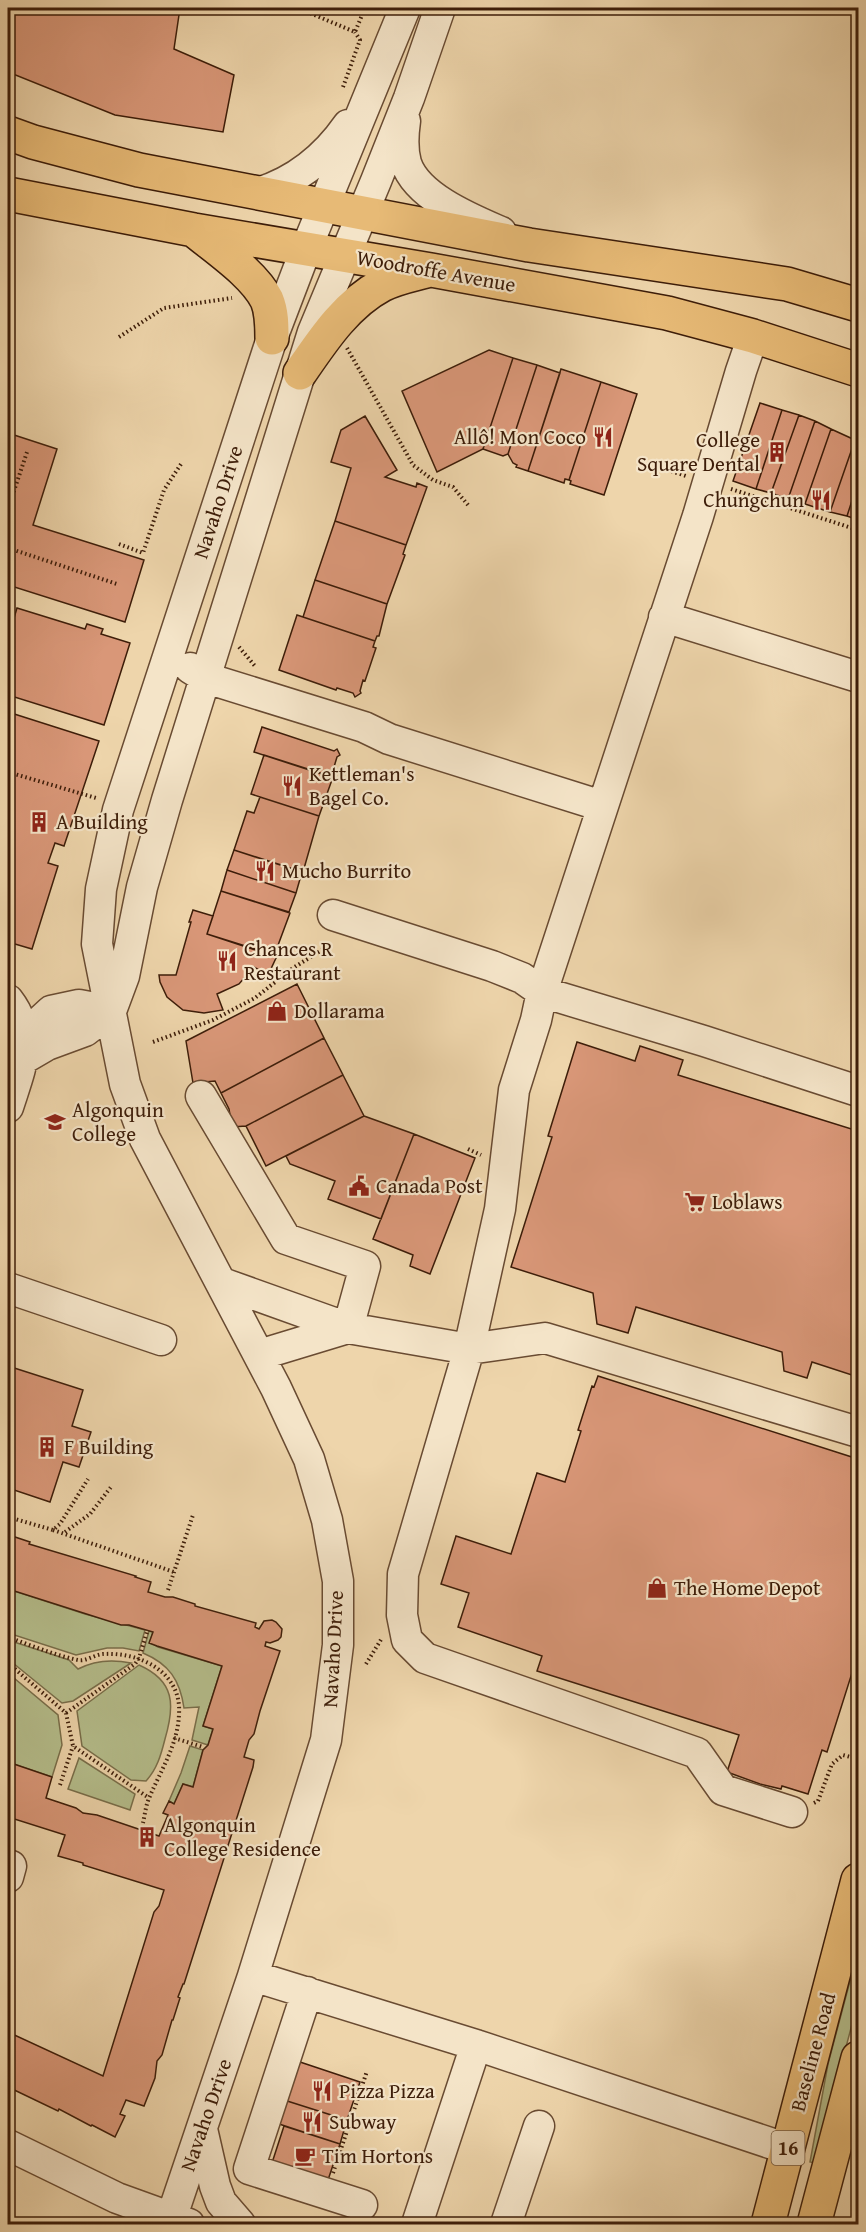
<svg xmlns="http://www.w3.org/2000/svg" width="866" height="2232" font-family="'Gentium Book Plus',serif">
  <style>
    .green { fill: #b5be8c; stroke: #796e4a; stroke-width: 1.5 }
    .building { fill: #d99778; stroke: #3d1d09; stroke-width: 1.5 }
    .lines { fill: none; stroke-linecap: round; stroke-linejoin: round }
    .minor-casing { stroke: #694b32; stroke-width: 33 }
    .major-casing { stroke: #3d1d09; stroke-width: 36 }
    .path { stroke: #3d1d09; stroke-width: 4; stroke-dasharray: 1.5 3; stroke-linecap: butt }
    .minor { stroke: #f4e4c8; stroke-width: 30 }
    .major { stroke: #e7ba76; stroke-width: 33 }
    .labels { text-anchor: middle; stroke-width: 4.5; stroke-linejoin: round; paint-order: stroke }
    .shield { fill: #f4e4c8; stroke: #745942; stroke-width: 1.5 }
    .shield-label { font-size: 20px; font-weight: bold; fill: #3d1d09 }
    .street-label { font-size: 21px; fill: #3d1d09; stroke: #f4e4c8 }
    .poi-label { font-size: 21px; fill: #3d1d09; stroke: #f4e4c8; text-anchor: start }
  </style>
  <rect width="100%" height="100%" fill="#eed5ab"/>
  <filter id="stains"><feTurbulence type="fractalNoise" baseFrequency=".00333" numOctaves="4"/><feColorMatrix values="0 0 0 0 .2 0 0 0 0 .09 0 0 0 0 .02 0 0 0 .5 -.17"/></filter>
  <radialGradient id="worn" r=".72"><stop offset=".6" stop-color="#630" stop-opacity="0"/><stop offset="1" stop-color="#630" stop-opacity=".3"/></radialGradient>
  <path class="green" d="M8 1589 85 1614 145 1630 139 1651 123 1648H107L76 1655 8 1633Z
    M149 1631 153 1632 150 1642 158 1647 222 1666 203 1726 213 1729 208 1745 192 1740 199 1707 184 1708C180 1680 169 1664 143 1653Z
    M8 1640 69 1660 78 1669C95 1660 112 1659 131 1663L73 1701 62 1703 8 1659Z
    M139 1665C175 1681 175 1705 165 1739 161 1755 157 1769 146 1781L131 1780 82 1746 77 1711Z
    M8 1673 58 1715 62 1745 52 1777 8 1762Z
    M190 1746 203 1750 193 1787 183 1784 174 1804 169 1801 181 1773Z
    M79 1758 135 1794 130 1810 68 1789Z
    M858 1951V2002L815 2163 810 2162 828 2064Z"/>
  <path class="building" d="M8 8H180L174 49 234 75 223 132 115 115 8 72Z
    M489 350 513 358 483 449 437 472 402 391Z
    M513 358 537 365 508 454 503 456 483 449Z
    M537 365 560 373 528 471 516 467 517 465 513 463 508 454Z
    M561 369 601 382 569 480 565 479 564 483 528 471Z
    M601 382 637 394 604 495 570 484 571 481 569 480Z
    M760 403 782 410 756 489 733 481Z
    M782 410 799 415 771 493 756 489Z
    M799 415 815 421 788 499 771 493Z
    M365 416 397 470 385 477 416 487 417 483 427 487 406 545 335 521 351 468 331 462 341 430Z
    M815 421 831 429 805 504 788 499Z
    M831 429 855 440 830 512 805 504Z
    M8 433 57 449 33 525 144 560 125 622 8 585Z
    M855 440 858 441V482L847 516 830 512Z
    M858 482V520L847 516Z
    M335 521 406 545 403 554 405 555 387 604 315 580Z
    M315 580 387 604 379 636H377L375 641 303 617Z
    M17 608 85 629 87 624 103 629 101 634 130 643 104 725 8 695V638Z
    M297 615 375 641 373 647 376 648 365 681 363 680 360 691 361 693 355 697 353 693 337 688 336 690 279 670Z
    M8 712 99 741 64 846 55 843 48 863 58 866 32 949 8 942Z
    M262 727 334 751 337 749 340 755 337 757 331 777 254 752Z
    M264 755 333 777 319 816 251 794Z
    M260 797 319 816 303 872 234 850 247 811 254 813Z
    M234 850 302 872 296 893 227 870Z
    M227 870 296 893 289 912 221 891Z
    M221 891 290 913 274 956 207 934Z
    M193 910 213 916 207 934 277 956 268 975 254 967 239 984 217 994 223 1010 204 1013 183 1010 167 997 160 982 159 975H176L191 922H189Z
    M297 984 324 1038 221 1093 215 1081 193 1083 186 1041Z
    M324 1038 343 1075 246 1126 232 1127 229 1109 221 1093Z
    M577 1042 635 1061 640 1046 683 1060 678 1075 858 1131V1377L812 1362 807 1378 784 1371 782 1352 636 1307 628 1333 597 1324 593 1293 511 1267 552 1137 548 1136Z
    M343 1075 364 1116 266 1166 246 1126Z
    M364 1116 414 1134 381 1219 328 1199 335 1181 290 1164 286 1156Z
    M414 1134 475 1158 430 1274 410 1266 413 1255 373 1239Z
    M8 1366 83 1390 72 1426 91 1432 79 1467 63 1462 50 1502 8 1488Z
    M598 1376 855 1458 858 1452V1654L827 1752 822 1750 808 1794 782 1786 781 1789 760 1784 727 1772 739 1735 537 1671 542 1656 458 1627 469 1593 441 1584 456 1536 511 1554 537 1473 565 1482 581 1431 578 1430 592 1386 594 1387Z
    M9 1535 30 1542 29 1544 136 1576 135 1577 151 1582 148 1592 165 1597H173L195 1604V1606L256 1623 255 1627 259 1629 264 1621 272 1620 276 1622 282 1629 281 1637 278 1640 270 1643 266 1642 265 1646 280 1651 260 1711 254 1734 249 1740 244 1757 254 1760 253 1767 184 1984H183L178 1997 180 1998 173 2020H172L162 2055 157 2061 155 2078 144 2106 126 2100 120 2114 125 2116 115 2137 92 2125 91 2126 59 2109 58 2111 8 2087V2032L103 2076 154 1912 159 1906 164 1890 83 1865V1863L58 1856 65 1835 8 1817V1762L52 1777 46 1798 76 1808 83 1813 97 1815 159 1836 168 1815 163 1813 169 1801 174 1804 183 1784 193 1787 203 1750 208 1745 213 1729 203 1726 222 1666 157 1646 149 1643 153 1632 129 1625H121L8 1589Z
    M297 2061 360 2082 347 2120 284 2100Z
    M284 2100 347 2120 340 2144 276 2123Z
    M284 2126 340 2144 326 2186 270 2169Z"/>
  <g class="lines">
    <g class="minor-casing">
      <path id="minor" d="M405 121C403 135 402 149 406 163 417 197 471 219 501 232
        M258 193C297 181 325 158 348 125
        M753 336 741 371 698 516 542 992 536 1020 514 1090 500 1209 469 1349 403 1574 402 1615 407 1640 425 1658 697 1753 723 1790 792 1812
        M664 617 858 677
        M190 668 206 678 364 727 389 739 602 806
        M333 915 492 966 522 978 542 992 704 1041 858 1091
        M8 1000C36 1036 20 1069 8 1107
        M111 1011 124 976 142 887 167 800 313 332 376 181 409 98 440 8
        M24 1036 51 1011 79 1005 111 1011
        M23 1059 47 1045 85 1031 111 1011
        M201 1096 286 1239 365 1266 348 1328
        M222 1283 348 1328 469 1349 545 1338 858 1432
        M8 1288 161 1340
        M259 1355 348 1328
        M8 1865 11 1866 8 1877
        M253 1976 476 2045 788 2149
        M307 1992 249 2169 362 2205
        M202 2129 215 2186 221 2202 240 2224
        M8 2145 117 2198 189 2224
        M171 2219 253 1976 326 1740 338 1645V1581L327 1520 309 1459 276 1388 145 1139 125 1084 97 944 101 889 118 810 272 338 306 249 405 8
        M417 2224 476 2045
        M506 2224 539 2126"/>
    </g>
    <g class="major-casing">
      <path id="major" d="M8 133 33 142 139 170 529 245 787 284 858 305
        M8 194 194 230 431 270 667 313 753 336 858 370
        M195 231C218 250 254 274 267 300 272 312 272 325 272 338
        M300 373C322 341 346 304 382 285 395 278 411 275 426 271
        M768 2224 858 1880
        M814 2224 858 2058"/>
    </g>
    <path class="path" d="M298 8 355 32 365 8
      M343 87 360 40 355 32
      M119 337 164 308 232 298
      M347 348 413 465 433 480 453 487 468 505
      M650 464 686 476
      M731 489 858 530
      M8 509 27 452
      M119 544 143 553 164 490 181 464
      M8 548 117 584
      M239 647 255 666
      M8 772 96 798
      M153 1042 213 1020 255 998 293 968 322 950
      M468 1149 481 1155
      M8 1517 53 1530 60 1524 88 1479
      M53 1530 174 1572
      M65 1532 90 1514 111 1487
      M168 1590 193 1515
      M8 1637C30 1645 54 1655 78 1660 86 1662 95 1654 104 1654 141 1652 182 1673 179 1714 178 1744 161 1770 150 1796 146 1804 145 1814 143 1823
      M8 1663 66 1713 73 1746 149 1798
      M366 1664 382 1638
      M66 1713 135 1664 139 1658 147 1632
      M174 1738 203 1747
      M60 1785 73 1746
      M814 1803 818 1801 832 1764 843 1755 858 1759
      M333 2173 367 2071"/>
    <use href="#minor" class="minor"/>
    <use href="#major" class="major"/>
  </g>
  <defs>
    <g id="restaurant-bare" transform="scale(1.62)"><path d="M-5-6h1v4h1v-4h1v4h1v-4h1v5L-1.5 .5V6h-2V.5L-5-1ZM5-6V6H3V1.5H1.5Q1.5-4 5-6Z" fill="#8f2418" stroke="#f4e4c8" stroke-width="2.5" paint-order="stroke"/></g>
    <g id="building-bare" transform="scale(1.62)"><path d="M-4-6H4V6H1V3H-1V6H-4ZM-2.5-4.3h1.7v1.8h-1.7ZM.8-4.3h1.7v1.8H.8ZM-2.5-1h1.7V.8h-1.7ZM.8-1h1.7V.8H.8Z" fill="#8f2418" stroke="#f4e4c8" stroke-width="2.5" paint-order="stroke"/></g>
    <g id="shop-bare" transform="scale(1.62)"><path d="M-5-2.5h2.3a2.7 3.5 0 0 1 5.4 0H5L5.5 6h-11ZM-1.5-2.5h3a1.5 2.3 0 0 0-3 0Z" fill="#8f2418" stroke="#f4e4c8" stroke-width="2.5" paint-order="stroke"/></g>
    <g id="university-bare" transform="scale(1.62)"><path d="M0-5L7-2L0 1L-7-2ZM-4 1L0 2.5L4 1V4Q0 6-4 4Z" fill="#8f2418" stroke="#f4e4c8" stroke-width="2.5" paint-order="stroke"/></g>
    <g id="civic-bare" transform="scale(1.62)"><path d="M-.6-6.5H3V-4.5H.6V-3L4-1V1h2V6H-6V1h2V-1L-.6-3ZM-1.2 2.5V6h2.4V2.5Z" fill="#8f2418" stroke="#f4e4c8" stroke-width="2.5" paint-order="stroke"/></g>
    <g id="supermarket-bare" transform="scale(1.62)"><path d="M-6-5.5h2.5l.6 2H6L4.5 2H-2.5L-4.4-4H-6ZM-1.5 3.2a1.3 1.3 0 1 0 .1 0ZM3 3.2a1.3 1.3 0 1 0 .1 0Z" fill="#8f2418" stroke="#f4e4c8" stroke-width="2.5" paint-order="stroke"/></g>
    <g id="cafe-bare" transform="scale(1.62)"><path d="M-5.5-4.5H6V0H3Q3 3.5 0 3.5H-2.5Q-5.5 3.5-5.5 0ZM3-3.2v2h1.7v-2ZM-6 4.5H4V6H-6Z" fill="#8f2418" stroke="#f4e4c8" stroke-width="2.5" paint-order="stroke"/></g>
  </defs>
  <g fill-rule="evenodd">
    <use href="#restaurant-bare" x="603" y="437"/>
    <use href="#building-bare" x="777" y="452"/>
    <use href="#restaurant-bare" x="821" y="500"/>
    <use href="#restaurant-bare" x="292" y="786"/>
    <use href="#building-bare" x="39" y="822"/>
    <use href="#restaurant-bare" x="265" y="871"/>
    <use href="#restaurant-bare" x="227" y="961"/>
    <use href="#shop-bare" x="277" y="1011"/>
    <use href="#university-bare" x="55" y="1122"/>
    <use href="#civic-bare" x="359" y="1186"/>
    <use href="#supermarket-bare" x="695" y="1202"/>
    <use href="#building-bare" x="47" y="1447"/>
    <use href="#shop-bare" x="657" y="1588"/>
    <use href="#building-bare" x="147" y="1837"/>
    <use href="#restaurant-bare" x="322" y="2091"/>
    <use href="#restaurant-bare" x="312" y="2122"/>
    <use href="#cafe-bare" x="305" y="2156"/>
  </g>
  <g class="labels">
    <rect class="shield" x="771.5" y="2131" width="33" height="34" rx="4.5"/>
    <g class="shield-label">
      <text x="788" y="2155">16</text>
    </g>
    <g class="street-label">
      <text transform="translate(436 271) rotate(10)" y="7">Woodroffe Avenue</text>
      <text transform="translate(218 502) rotate(-72)" y="7">Navaho Drive</text>
      <text transform="translate(333 1649) rotate(-87)" y="7">Navaho Drive</text>
      <text transform="translate(813 2052) rotate(-75)" y="7">Baseline Road</text>
      <text transform="translate(206 2115) rotate(-71)" y="7">Navaho Drive</text>
    </g>
    <g class="poi-label">
      <text x="586" y="444" text-anchor="end">Allô! Mon Coco</text>
      <text x="760" y="447" text-anchor="end">College<tspan x="760" dy="24">Square Dental</tspan></text>
      <text x="804" y="507" text-anchor="end">Chungchun</text>
      <text x="309" y="781">Kettleman's<tspan x="309" dy="24">Bagel Co.</tspan></text>
      <text x="56" y="829">A Building</text>
      <text x="282" y="878">Mucho Burrito</text>
      <text x="244" y="956">Chances R<tspan x="244" dy="24">Restaurant</tspan></text>
      <text x="294" y="1018">Dollarama</text>
      <text x="72" y="1117">Algonquin<tspan x="72" dy="24">College</tspan></text>
      <text x="376" y="1193">Canada Post</text>
      <text x="712" y="1209">Loblaws</text>
      <text x="64" y="1454">F Building</text>
      <text x="674" y="1595">The Home Depot</text>
      <text x="164" y="1832">Algonquin<tspan x="164" dy="24">College Residence</tspan></text>
      <text x="339" y="2098">Pizza Pizza</text>
      <text x="329" y="2129">Subway</text>
      <text x="322" y="2163">Tim Hortons</text>
    </g>
  </g>
  <rect width="866" height="2232" fill="none" stroke="#eed5ab" stroke-width="30"/>
  <rect x="9" y="9" width="848" height="2214" fill="none" stroke="#3d1d09" stroke-width="3"/>
  <rect x="15" y="15" width="836" height="2202" fill="none" stroke="#3d1d09" stroke-width="1.5"/>
  <rect width="100%" height="100%" filter="url(#stains)"/>
  <rect width="100%" height="100%" fill="url(#worn)"/>
</svg>
